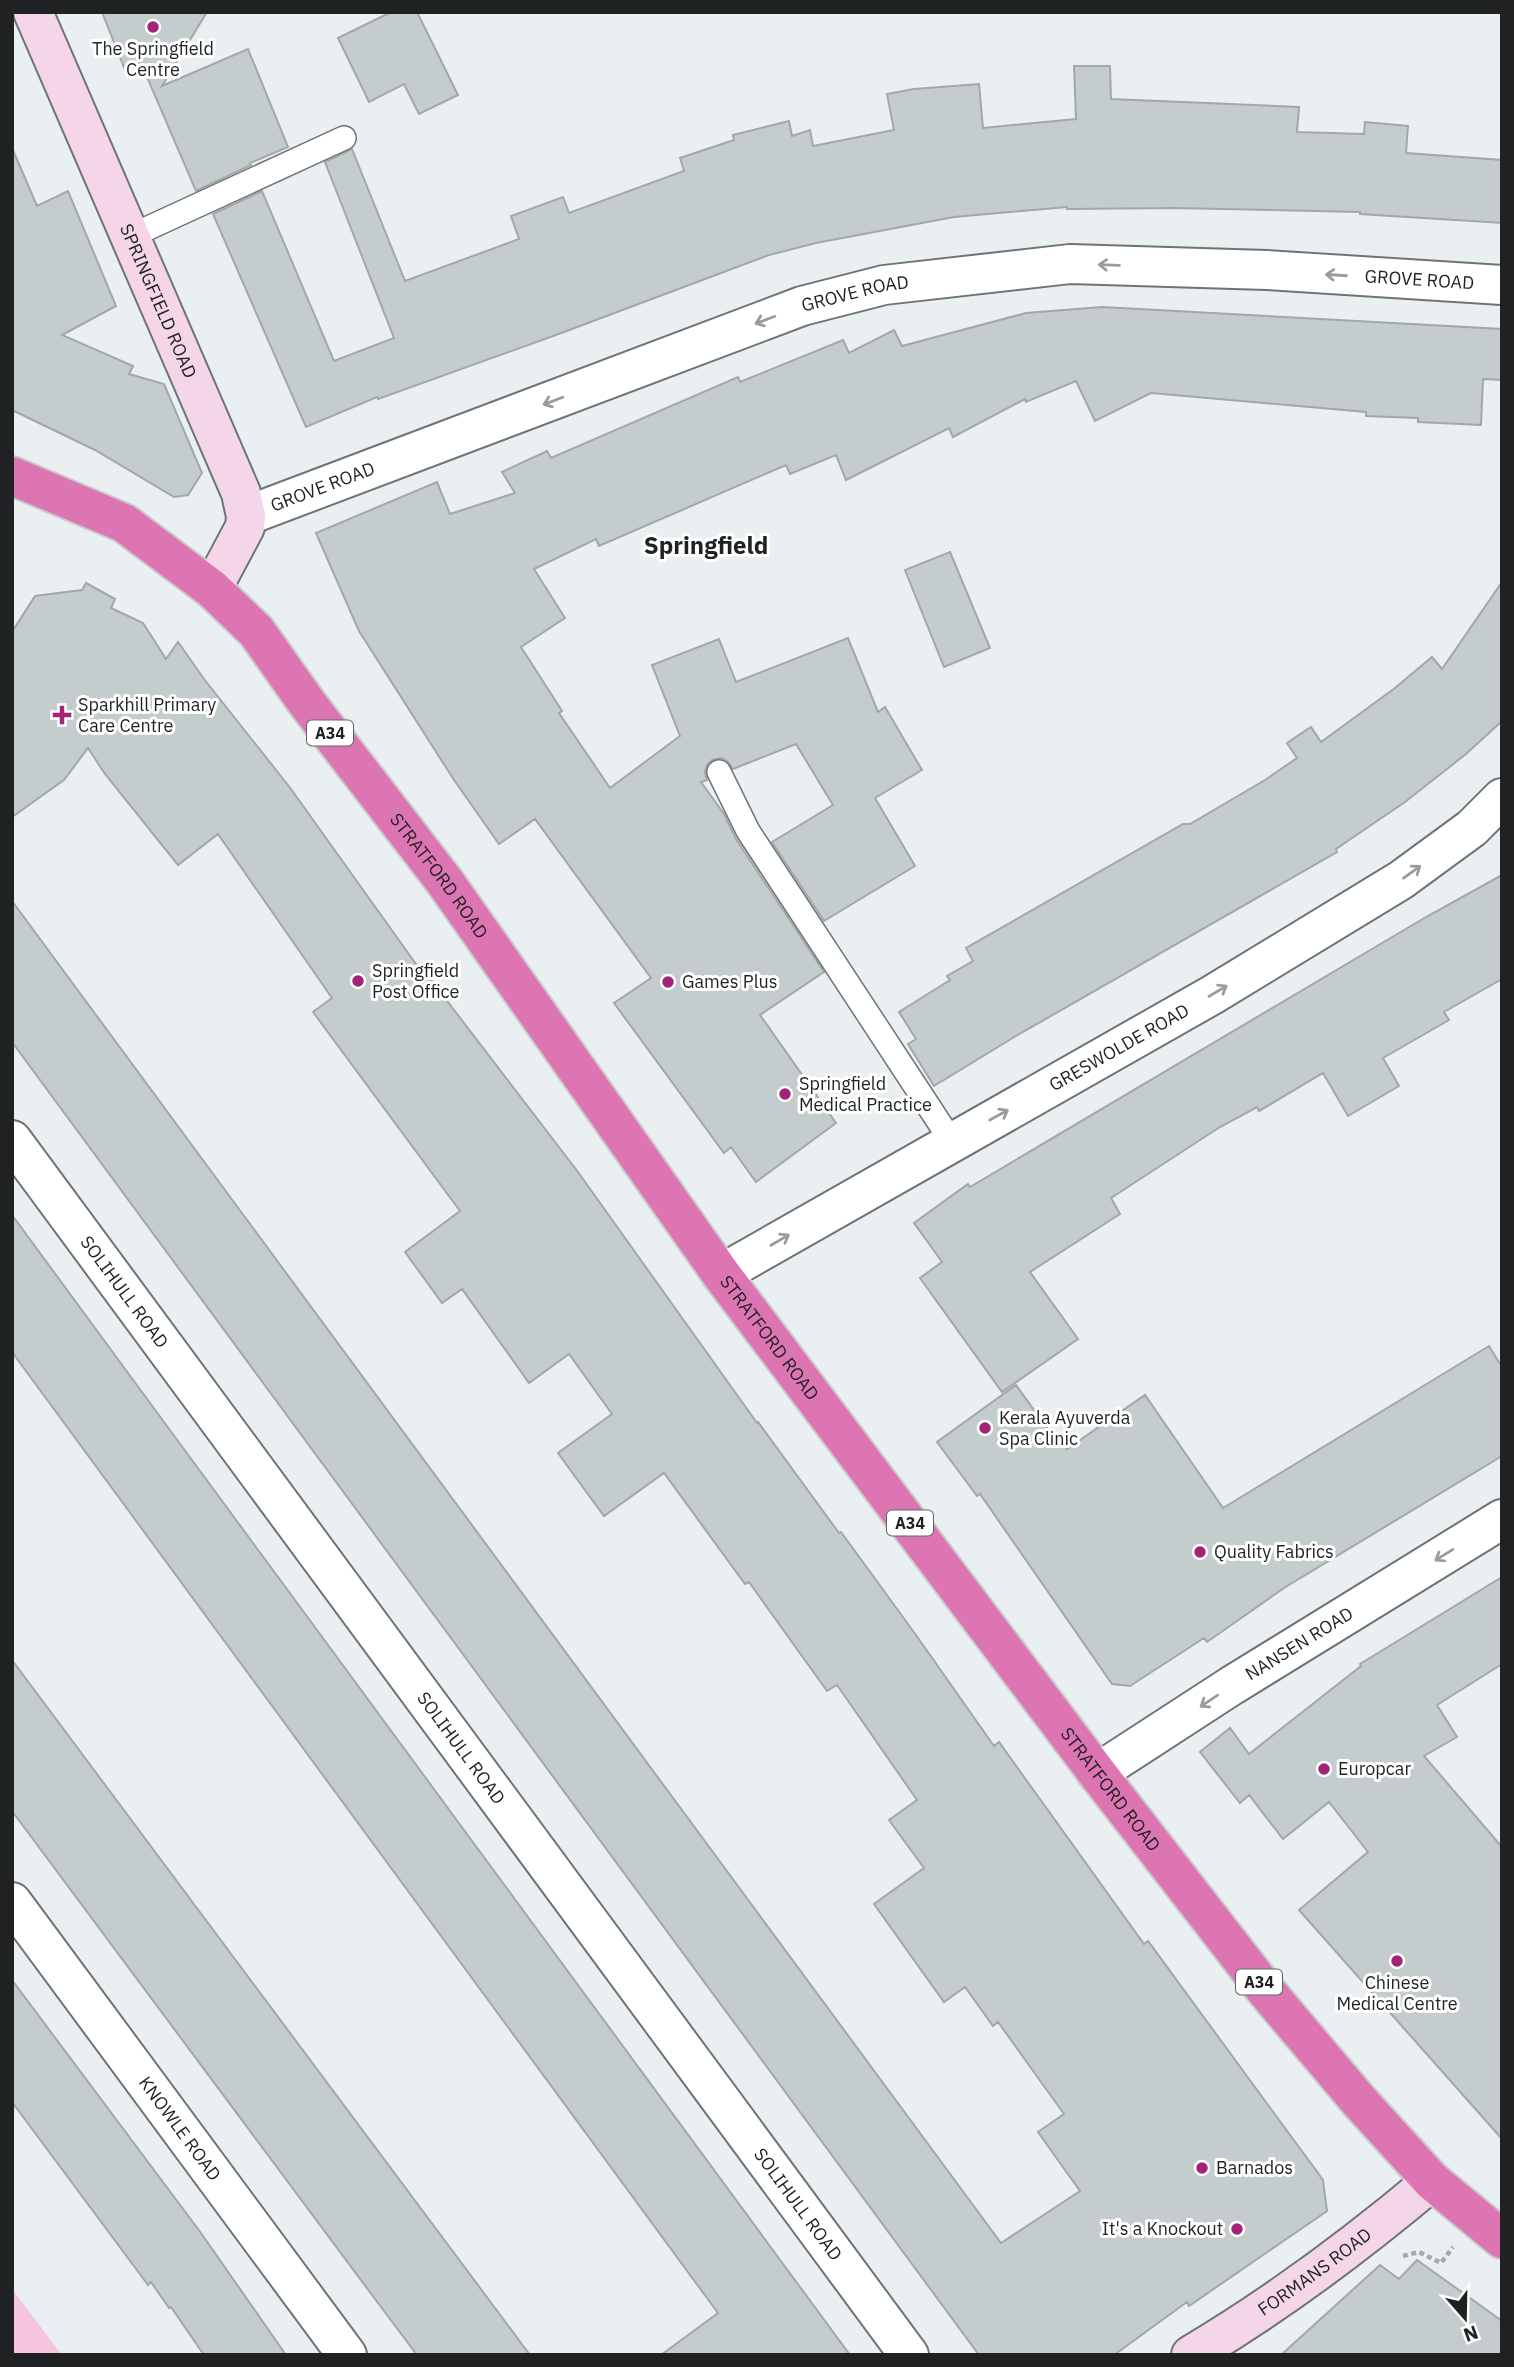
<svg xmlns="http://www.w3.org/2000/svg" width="1514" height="2367" font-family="'IBM Plex Sans',sans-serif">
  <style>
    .green { fill: #f5c4de }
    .building { fill: #c5ccce; stroke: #a2a8aa; stroke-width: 2 }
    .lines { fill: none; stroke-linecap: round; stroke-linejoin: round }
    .lane-casing { stroke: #6e7475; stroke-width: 26 }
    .street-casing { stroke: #6e7475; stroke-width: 42 }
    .secondary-casing { stroke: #6e7475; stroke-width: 42 }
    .highway-casing { stroke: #c9caca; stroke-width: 42 }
    .path { stroke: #a4a9aa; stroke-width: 4.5; stroke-dasharray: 5 3.5; stroke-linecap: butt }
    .lane { stroke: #fff; stroke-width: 23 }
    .street { stroke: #fff; stroke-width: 38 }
    .secondary { stroke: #f5d6e8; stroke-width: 38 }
    .highway { stroke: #de75b3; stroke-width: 38 }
    .oneway { stroke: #9a9b9c }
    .poi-dot { fill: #a12477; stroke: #fff; stroke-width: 2.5 }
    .labels { text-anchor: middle; stroke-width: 6; stroke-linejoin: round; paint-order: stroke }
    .shield { fill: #fff; stroke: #626464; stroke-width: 2 }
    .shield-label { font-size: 16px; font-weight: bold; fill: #1f2122 }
    .poi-label { font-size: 18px; fill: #1f2122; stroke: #fff; text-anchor: start }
    .street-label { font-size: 18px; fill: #1f2122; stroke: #fff }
    .district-label { font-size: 24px; font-weight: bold; fill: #1f2122; stroke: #fff }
  </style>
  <rect width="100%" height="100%" fill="#eaf0f2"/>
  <path class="green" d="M12 2289 62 2355H12Z"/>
  <path class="building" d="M102 12H207L162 86 248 49 288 147 250 163 251 165 196 191 141 63 125 70Z
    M391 12H417L458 95 419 114 404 84 369 102 338 38Z
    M1074 66H1110L1111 99 1299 107 1297 132 1364 134 1365 122 1408 126 1406 153 1502 160V223L1360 214V212L1174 208 1067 209V207L954 217 816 243 769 255 556 335 378 399 377 397 306 427 213 214 262 191 334 361 394 338 325 162 352 149 405 281 519 239 511 216 563 197 569 213 684 171 680 158 734 140 733 135 789 121 792 136 810 130 813 146 894 130 887 94 914 89 979 84 983 128 1076 119Z
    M12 148 37 206 68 191 116 306 62 335 133 366 129 374 164 384 202 473 188 495 174 497 95 450 12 410Z
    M1102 307 1502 329V380L1483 379 1481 425 1418 422V418L1366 416V412L1151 393 1095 421 1076 381 1026 402 1025 399 953 437 949 428 846 480 836 455 790 474 786 465 599 546 596 539 534 569 565 618 521 647 562 711 559 713 610 788 680 736 652 665 719 639 736 682 848 638 878 712 885 707 922 770 875 798 915 866 824 921 772 842 833 805 796 744 733 769 727 761 721 758 712 760 707 765 705 772 707 780 701 782 724 814 736 839 824 972 760 1015 836 1123 756 1182 731 1147 724 1153 614 1003 651 978 535 819 499 844 454 780 359 631 316 533 437 482 450 514 515 493 502 472 547 451 551 458 738 377 740 382 843 340 849 353 894 330 902 346 1026 313Z
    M950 552 990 648 944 667 905 570Z
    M1502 582V721L1466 754 1405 802 1336 849 1337 852 1016 1036 934 1086 908 1044 916 1039 899 1012 950 980 947 976 973 961 966 948 1183 824H1190L1265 780 1297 758 1287 743 1311 727 1321 742 1395 688 1432 657 1442 669Z
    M86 583 115 599 111 608 143 623 166 659 178 642 204 679 291 789 426 978 428 976 578 1172 757 1423 758 1422 839 1533 841 1532 916 1635 994 1746 999 1742 1144 1944 1148 1941 1323 2180 1327 2211 1189 2306 1187 2302 1114 2355H979L12 1042V901L1001 2243 1080 2191 1038 2132 1064 2114 998 2022 993 2026 965 1987 944 2002 874 1904 924 1868 889 1820 917 1800 837 1685 827 1691 749 1582 745 1584 664 1473 604 1516 558 1453 612 1414 569 1354 529 1383 462 1289 442 1303 405 1252 460 1211 313 1012 332 998 218 834 178 865 105 774 88 748 64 780 12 817V632L35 596 82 590Z
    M1502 875V979L1444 1012 1449 1020 1383 1058 1399 1086 1348 1116 1323 1073 1259 1111 1257 1107 1220 1127 1111 1198 1120 1214 1030 1272 1078 1339 1002 1392 920 1278 942 1262 914 1223 968 1184 970 1187 1426 917Z
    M12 1215 139 1388 850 2355H661L718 2313 12 1352Z
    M1489 1346 1502 1367V1456L1284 1588 1207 1642 1204 1638 1130 1686 1112 1684 980 1494 977 1496 937 1442 1016 1385 1060 1446 1064 1443 1067 1449 1145 1395 1223 1508Z
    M1502 1577V1664L1437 1705 1457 1737 1424 1756 1502 1847V2139L1299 1910 1368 1852 1329 1802 1283 1839 1249 1795 1240 1803 1200 1752 1230 1728 1249 1754 1361 1666 1360 1664Z
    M12 1660 495 2308 530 2355H417L375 2299 12 1811Z
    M12 1980 201 2233 286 2355H204L171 2307 169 2308 151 2282 148 2285 12 2102Z
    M1417 2260 1502 2321V2355H1281L1380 2265 1399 2279Z"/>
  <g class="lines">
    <g class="lane-casing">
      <path id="lane" d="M131 236 344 138
        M719 772 748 831 952 1142"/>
    </g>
    <g class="street-casing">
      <g id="street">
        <path id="s1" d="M246 516 802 306 884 285 1070 264 1267 270 1502 285"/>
        <path id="s2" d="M12 1140 909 2355"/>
        <path id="s3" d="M721 1274 1212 995 1401 880 1472 828 1502 798"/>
        <path id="s4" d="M1097 1773 1231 1686 1502 1519"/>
        <path id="s5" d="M12 1902 347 2355"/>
      </g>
    </g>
    <g class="secondary-casing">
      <g id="secondary">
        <path id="s6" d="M33 12 241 493 246 516 245 527 212 589"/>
        <path id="s7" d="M1191 2355C1277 2304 1356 2245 1432 2181"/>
      </g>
    </g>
    <g class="highway-casing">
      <g id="highway">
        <path id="s8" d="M12 476 124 523 212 589 256 631 307 703 445 882 721 1274 1097 1773 1267 1992 1359 2101 1432 2181 1502 2239"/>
      </g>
    </g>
    <path class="path" d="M1403 2256 1419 2252 1441 2263 1453 2247"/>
    <use href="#lane" class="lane"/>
    <use href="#street" class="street"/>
    <use href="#secondary" class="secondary"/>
    <use href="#highway" class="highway"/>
  </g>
  <defs><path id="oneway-shaft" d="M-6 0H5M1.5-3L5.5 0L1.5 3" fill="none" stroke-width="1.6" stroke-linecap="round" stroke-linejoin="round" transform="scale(1.75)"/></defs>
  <g class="oneway">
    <use href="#oneway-shaft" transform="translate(1109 265) rotate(-178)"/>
    <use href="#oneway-shaft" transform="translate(1336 275) rotate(-176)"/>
    <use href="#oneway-shaft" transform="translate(765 320) rotate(159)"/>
    <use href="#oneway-shaft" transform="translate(553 401) rotate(159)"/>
    <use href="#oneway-shaft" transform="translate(1412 872) rotate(-36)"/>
    <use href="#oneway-shaft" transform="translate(1218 991) rotate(-31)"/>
    <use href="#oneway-shaft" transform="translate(999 1115) rotate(-29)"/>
    <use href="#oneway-shaft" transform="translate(780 1240) rotate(-30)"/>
    <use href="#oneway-shaft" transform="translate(1444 1555) rotate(148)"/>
    <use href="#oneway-shaft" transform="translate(1209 1701) rotate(146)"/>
  </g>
  <g class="poi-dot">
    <circle cx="153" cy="27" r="7"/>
    <path d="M58.5 704.5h7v7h7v7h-7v7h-7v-7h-7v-7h7z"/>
    <circle cx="358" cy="981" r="7"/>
    <circle cx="668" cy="982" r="7"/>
    <circle cx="785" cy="1094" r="7"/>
    <circle cx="985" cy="1428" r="7"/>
    <circle cx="1200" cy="1552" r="7"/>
    <circle cx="1324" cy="1769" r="7"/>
    <circle cx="1397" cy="1961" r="7"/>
    <circle cx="1202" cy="2168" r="7"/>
    <circle cx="1237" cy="2229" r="7"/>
  </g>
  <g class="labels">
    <g class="shield">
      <rect x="307" y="720.5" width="46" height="25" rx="5"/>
      <rect x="887" y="1510.5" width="46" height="25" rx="5"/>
      <rect x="1236" y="1969.5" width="46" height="25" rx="5"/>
    </g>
    <g class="shield-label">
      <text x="330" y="739">A34</text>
      <text x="910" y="1529">A34</text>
      <text x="1259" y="1988">A34</text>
    </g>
    <g class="poi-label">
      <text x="153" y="55" text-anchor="middle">The Springfield<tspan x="153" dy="21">Centre</tspan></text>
      <text x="78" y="711">Sparkhill Primary<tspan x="78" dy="21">Care Centre</tspan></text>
      <text x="372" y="977">Springfield<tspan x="372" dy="21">Post Office</tspan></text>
      <text x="682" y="988">Games Plus</text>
      <text x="799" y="1090">Springfield<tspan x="799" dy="21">Medical Practice</tspan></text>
      <text x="999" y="1424">Kerala Ayuverda<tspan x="999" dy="21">Spa Clinic</tspan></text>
      <text x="1214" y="1558">Quality Fabrics</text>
      <text x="1338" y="1775">Europcar</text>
      <text x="1397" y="1989" text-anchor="middle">Chinese<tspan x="1397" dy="21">Medical Centre</tspan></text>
      <text x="1216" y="2174">Barnados</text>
      <text x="1223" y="2235" text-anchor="end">It's a Knockout</text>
    </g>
    <g class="street-label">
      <text dy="6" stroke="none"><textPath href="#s1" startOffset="1216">GROVE ROAD</textPath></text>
      <text dy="6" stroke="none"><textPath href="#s1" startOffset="649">GROVE ROAD</textPath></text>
      <text dy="6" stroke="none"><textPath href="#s6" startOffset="315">SPRINGFIELD ROAD</textPath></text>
      <text dy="6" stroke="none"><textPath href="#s1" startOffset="82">GROVE ROAD</textPath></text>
      <text dy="6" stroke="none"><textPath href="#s8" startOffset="598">STRATFORD ROAD</textPath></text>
      <text dy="6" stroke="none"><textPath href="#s3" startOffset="458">GRESWOLDE ROAD</textPath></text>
      <text dy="6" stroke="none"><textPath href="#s2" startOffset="189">SOLIHULL ROAD</textPath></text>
      <text dy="6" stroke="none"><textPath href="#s8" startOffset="1166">STRATFORD ROAD</textPath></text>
      <text dy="6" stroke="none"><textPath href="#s4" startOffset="240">NANSEN ROAD</textPath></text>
      <text dy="6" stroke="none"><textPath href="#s2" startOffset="756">SOLIHULL ROAD</textPath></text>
      <text dy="6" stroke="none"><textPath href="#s8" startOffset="1732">STRATFORD ROAD</textPath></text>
      <text dy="6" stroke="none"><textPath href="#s5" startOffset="282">KNOWLE ROAD</textPath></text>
      <text dy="6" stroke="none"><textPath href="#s2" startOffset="1323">SOLIHULL ROAD</textPath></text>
      <text dy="6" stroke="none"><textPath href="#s7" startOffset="149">FORMANS ROAD</textPath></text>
    </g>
    <g class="district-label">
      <text x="706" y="554">Springfield</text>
    </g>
  </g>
  <rect width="1514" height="2367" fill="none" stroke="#1f2122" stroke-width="28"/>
  <g transform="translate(1465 2318) rotate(160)" stroke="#ffffff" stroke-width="5" paint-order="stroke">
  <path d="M0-5L12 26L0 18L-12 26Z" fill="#1f2122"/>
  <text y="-10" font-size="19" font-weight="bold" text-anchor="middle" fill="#1f2122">N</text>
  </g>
</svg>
